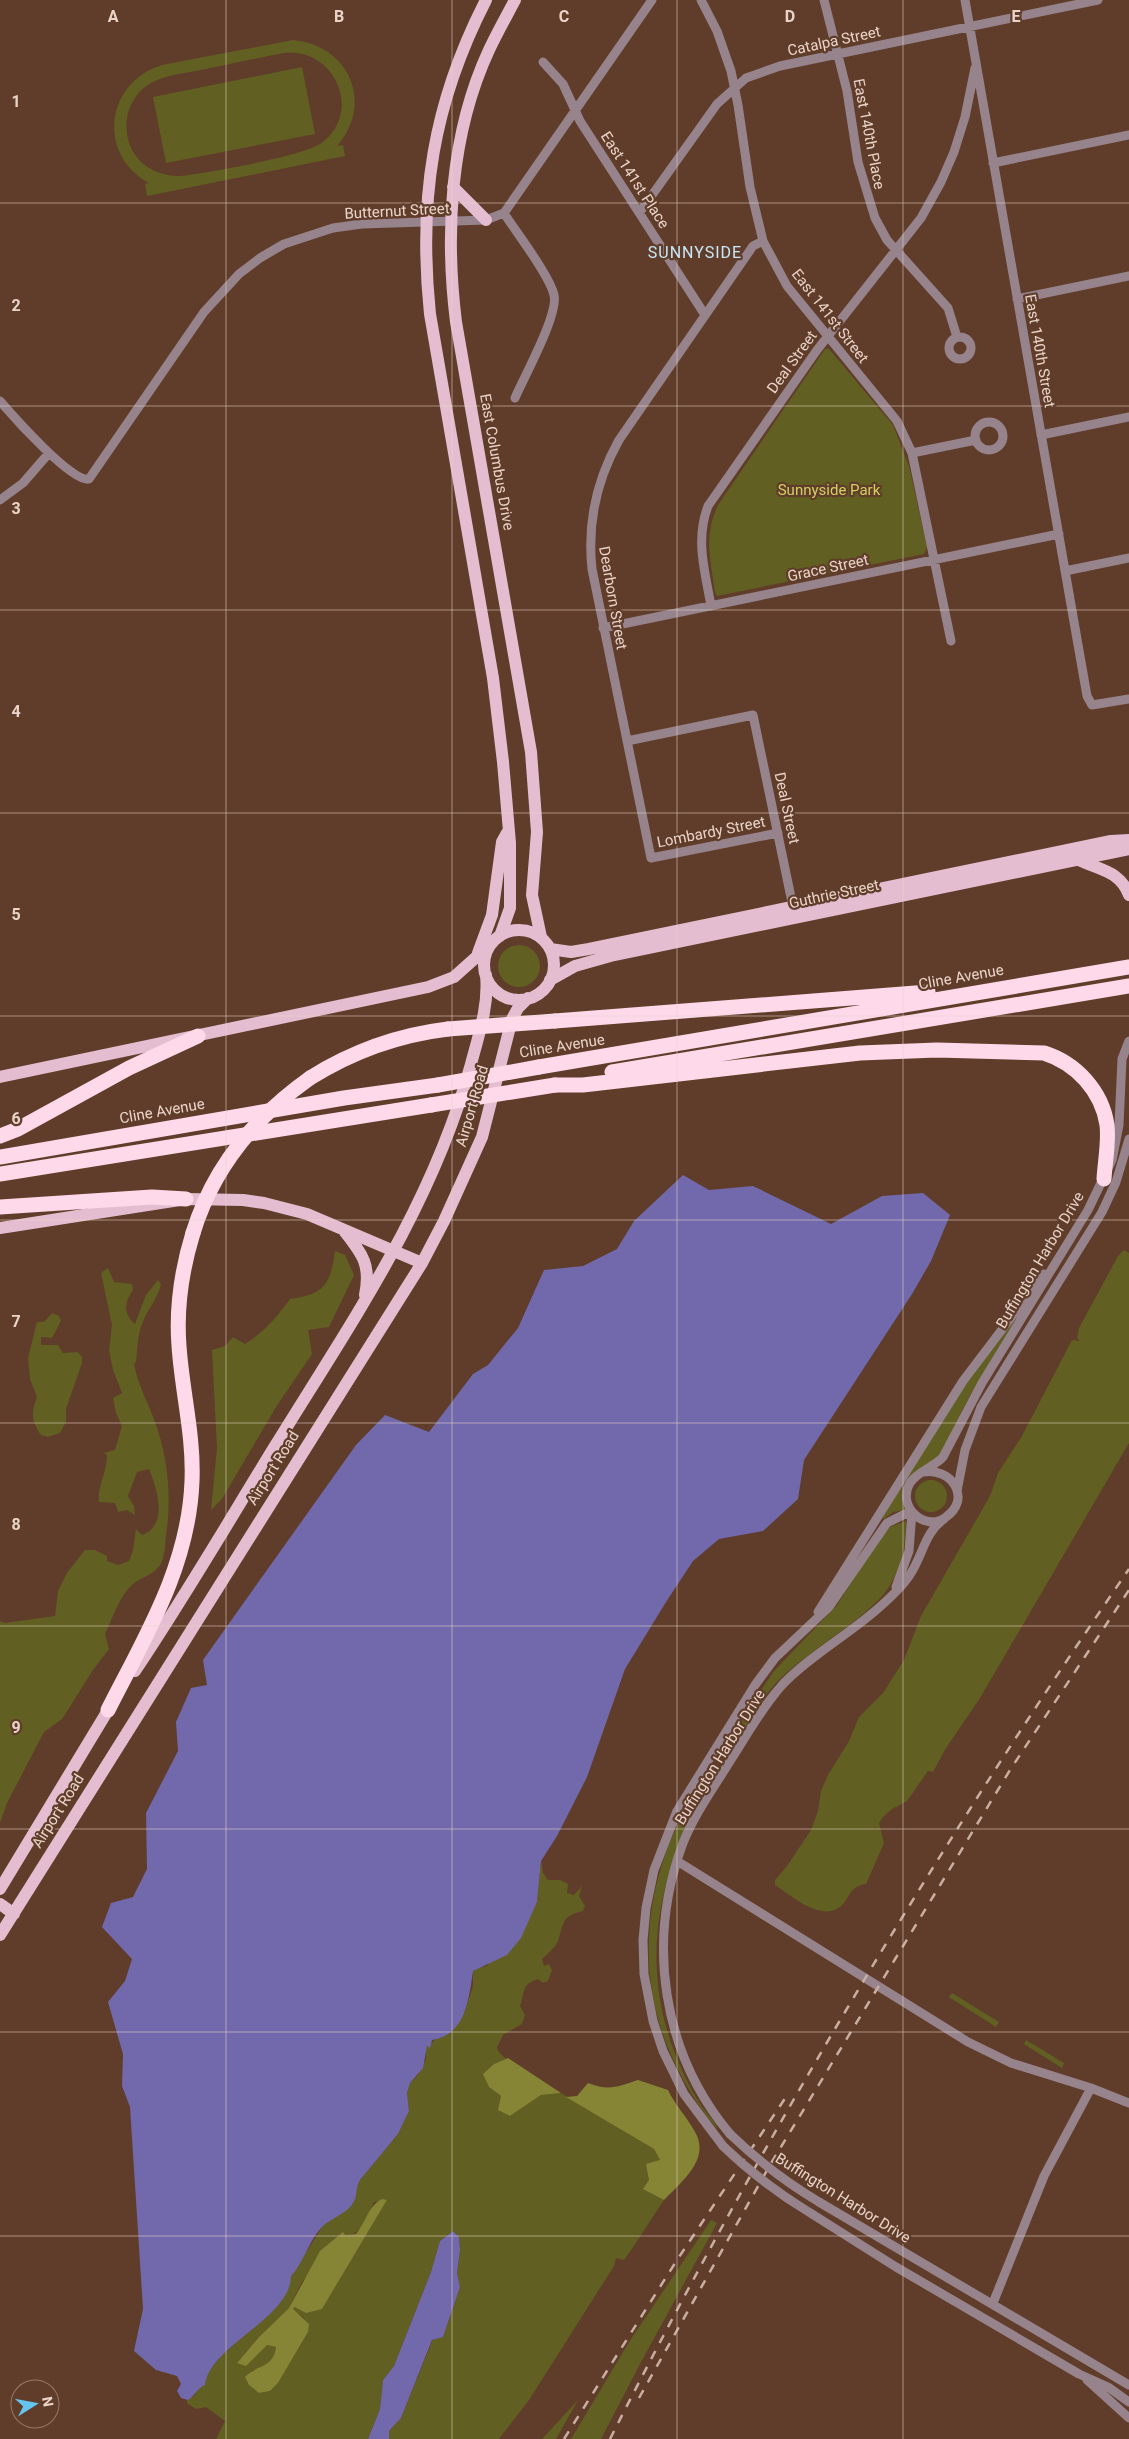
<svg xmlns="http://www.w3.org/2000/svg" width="1129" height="2439" font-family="Roboto,sans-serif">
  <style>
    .green { fill: #615f21; fill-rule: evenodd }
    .forest { fill: #868435 }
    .water { fill: #7169ab }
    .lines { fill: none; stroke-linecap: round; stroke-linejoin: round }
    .minor { stroke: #96838c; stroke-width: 9 }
    .major { stroke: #e4bed0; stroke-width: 12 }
    .highway { stroke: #fdd9ea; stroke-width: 15 }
    .rail { stroke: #c8afa2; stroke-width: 2.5; stroke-dasharray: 9 9; stroke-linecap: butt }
    .minor-bridge { stroke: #96838c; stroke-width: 9 }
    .highway-bridge { stroke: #fdd9ea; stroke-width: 15 }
    .grid { fill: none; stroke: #ead4c9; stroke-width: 1; stroke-opacity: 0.55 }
    .labels { text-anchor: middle; stroke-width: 4.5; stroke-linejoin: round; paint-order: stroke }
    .street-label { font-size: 15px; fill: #ead4c9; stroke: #603d2a }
    .park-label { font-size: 15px; fill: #d2d063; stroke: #603d2a }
    .neighbourhood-label { font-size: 16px; letter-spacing: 1px; fill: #c8e8f7; stroke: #603d2a }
    .grid-label { font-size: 16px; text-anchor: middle; font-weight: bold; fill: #ead4c9; stroke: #603d2a; stroke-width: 4.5; stroke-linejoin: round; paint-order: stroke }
  </style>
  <rect width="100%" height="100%" fill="#603d2a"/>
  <path class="green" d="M293 40C348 45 375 102 337 146L343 145 345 156 147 196 145 184 149 183C96 154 106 82 162 65ZM283 53C332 46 364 109 323 142 306 156 206 173 180 176 160 176 142 168 132 150 120 126 128 96 151 83 165 75 181 74 196 71 225 65 254 59 283 53Z
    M302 67 315 134 166 163 153 97Z
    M825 349H829L893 425 909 466 927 547 924 554 717 596 715 593C711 561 703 536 718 505Z
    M498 966a21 21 0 1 1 42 0a21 21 0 1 1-42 0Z
    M1124 1250 1129 1253V1443L980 1698 946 1748 933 1772 928 1771 907 1801 892 1809 883 1817 879 1823 884 1843 866 1884C854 1886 852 1890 846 1900 828 1928 793 1897 775 1885V1880L787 1866 811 1830 818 1811 821 1791 828 1775 849 1741 859 1717 883 1693 904 1660 921 1616 990 1496 998 1473 1022 1436 1072 1340 1080 1341 1077 1338 1079 1328 1118 1256Z
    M335 1251 345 1255 354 1275 329 1327 308 1330 312 1354 276 1407 222 1499 211 1510 217 1448 212 1350 225 1346 233 1337 245 1344C264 1332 277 1317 290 1299 324 1294 330 1286 335 1251Z
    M108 1268 114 1282 132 1284 133 1290C124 1302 123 1314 135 1324L146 1295 158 1280 161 1284C158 1298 150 1306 144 1319 137 1335 138 1346 136 1362L134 1364C138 1385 148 1402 155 1422 168 1458 172 1497 166 1535 165 1543 165 1554 162 1561 156 1576 140 1576 130 1587 119 1598 112 1619 105 1634L109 1649 93 1670 62 1719 44 1732 7 1803 0 1823V1621L5 1623 55 1616 58 1591 67 1573 85 1550H95L107 1556V1561L118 1565 129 1561 133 1550 136 1529 142 1535C169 1525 157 1489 149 1469L137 1472 128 1496 134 1506 135 1515 127 1510 118 1512 115 1503 99 1502C97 1486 107 1473 107 1455L104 1453 115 1450 122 1426 116 1413 113 1398 122 1393 113 1370 109 1350 112 1325 101 1273Z
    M1024 1308C1004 1341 982 1373 964 1407 955 1423 949 1445 937 1458 919 1476 892 1476 905 1510L893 1512 884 1519 882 1518 962 1389Z
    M52 1313 59 1316 61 1321 52 1338 41 1337V1345H58L63 1353 78 1352 82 1357V1363L66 1409V1422L60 1433 48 1437 41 1435C31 1421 31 1412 37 1397L30 1379 28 1358 37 1322H44Z
    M915 1496a16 16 0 1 1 32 0a16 16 0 1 1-32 0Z
    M906 1521C906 1548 901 1572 884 1594 855 1626 814 1647 782 1677 759 1698 749 1730 726 1750L724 1745 774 1671 837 1605 881 1536 890 1527Z
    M711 1773 713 1780C658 1866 637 1964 678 2061 685 2077 693 2094 703 2108 707 2114 717 2123 717 2129 651 2049 631 1954 665 1855 675 1826 691 1800 707 1774Z
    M541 1861 543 1873 548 1880H560L568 1884 567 1893 574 1895 582 1886 579 1896 585 1906 583 1911C561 1916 564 1923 558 1941 555 1948 547 1954 542 1959L544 1966 549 1964 552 1970 548 1981 543 1983 538 1979C520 1985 526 1991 520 2006L525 2015 522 2024 503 2035 497 2047 499 2052 506 2059 494 2064 489 2087 501 2096 510 2116 541 2095 561 2093 654 2149 660 2160 654 2193 664 2200C650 2220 639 2240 624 2260L616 2258 614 2266 529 2400 499 2439H389V2431L401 2418 433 2339 443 2337 460 2287 457 2273 460 2250 459 2237 453 2231 440 2241 431 2272 394 2366 383 2380 380 2409 368 2439H216L225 2421 206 2407 196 2409 187 2403V2399L194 2396 206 2375 220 2357 266 2316 322 2227 355 2199 356 2188 360 2180 398 2134 409 2111 407 2093 410 2083 417 2076 426 2059V2048L465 2011 473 1986V1971L477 1968 487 1966 537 1902ZM387 2200 322 2309 295 2307 293 2310 304 2318 308 2332 278 2383 270 2391 259 2393 251 2371C265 2367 274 2362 276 2347L267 2345 237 2363 259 2337 289 2308 302 2282 343 2232 344 2235C362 2237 368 2215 374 2202Z
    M952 1993 999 2022 996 2027 949 1997Z
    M1026 2040 1064 2063 1062 2068 1024 2044Z
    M711 2220 717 2223 640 2364 601 2439H571L631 2339Z
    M578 2400 556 2439H542Z"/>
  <path class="forest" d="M508 2058 561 2093 541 2095 510 2116 498 2110 501 2096 489 2087 483 2074 494 2064Z
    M638 2080 668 2090C675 2105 687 2117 695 2132 711 2159 681 2182 664 2200L643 2189 649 2180 646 2164 660 2160 654 2149 566 2097 577 2096 588 2083C609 2091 617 2087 638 2080Z
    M382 2199 387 2200 322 2309 306 2313 295 2307 293 2309 309 2324 308 2332 278 2383 270 2391 259 2393 249 2385 245 2377C257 2364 273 2369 276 2347L267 2345 246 2366 237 2363 259 2337 289 2308 320 2251 343 2232 345 2235 356 2234C366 2222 369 2205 382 2199Z"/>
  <path class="water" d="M683 1175 709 1190 753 1186 831 1224 882 1196 923 1193 950 1215 931 1261 912 1294 804 1460 798 1499 763 1531 719 1539 693 1561 666 1602 625 1669 587 1777 557 1836 541 1861 537 1902 521 1938 507 1955 473 1971C469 1998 466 2035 432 2040L430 2048 427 2046 423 2068 410 2083 407 2093 409 2111 398 2134 360 2180C356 2187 357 2193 355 2199 350 2213 332 2217 322 2227 309 2240 304 2262 291 2276 291 2318 209 2346 205 2385 197 2388 196 2395 188 2400L181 2398 177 2391 181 2384 177 2376 156 2370 134 2351 143 2309 130 2107 122 2086 123 2054 108 2002 125 1981 132 1959 102 1927 111 1903 133 1897 147 1869 146 1813 178 1751 176 1722 191 1688 207 1685 203 1660 356 1445 385 1415 429 1432 473 1374 488 1365 518 1328 544 1270 583 1266 617 1249 634 1221Z
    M453 2231 459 2237 460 2250 457 2273 460 2287 443 2337 432 2340 401 2418 389 2431V2439H368L380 2409 383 2380 394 2366 431 2272 440 2241Z"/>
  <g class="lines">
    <path class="minor" d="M701 0 717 31 731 71 738 105 750 187 763 241 787 286 897 421 912 453 951 641
      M824 0 847 91 858 162 875 218 887 240 948 308 957 337
      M965 0 1087 696 1092 705 1129 699
      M543 62 563 84 580 121 705 315
      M993 163 1129 135
      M640 212 717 104 746 78 780 66 1098 0
      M504 213C516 232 550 276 554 295 559 314 524 377 515 398
      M763 241 753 246 619 440C596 481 587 522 592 569L651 858 778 833
      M1017 299 1129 276
      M949 348a11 11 0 1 1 22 0a11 11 0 1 1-22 0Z
      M0 401C12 415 73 484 89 479L204 312 239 274 260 258 284 244 333 228 362 224 486 220 504 213 652 0
      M975 436a14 14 0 1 1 28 0a14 14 0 1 1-28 0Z
      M1041 435 1129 417
      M912 453 976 440
      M0 500 23 483 49 453
      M1065 571 1129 558
      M711 606C705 571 695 540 708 506L817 350 921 218 941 182 954 152 965 117 975 68
      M603 628 1059 534
      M627 741 753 715 793 907
      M923 1472C952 1467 972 1499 946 1517 925 1533 896 1506 910 1483 918 1471 934 1467 943 1457L982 1383 1088 1210 1112 1160 1119 1125 1122 1059 1129 1041
      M957 1491 965 1450 981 1407 1102 1212 1116 1182 1129 1139
      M896 1587 909 1551 912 1512
      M818 1612 963 1381 1044 1274
      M677 1861 968 2042 1011 2063 1091 2088 1129 2103
      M730 2134C662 2053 646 1942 683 1843 695 1813 715 1786 732 1758 748 1733 763 1706 783 1684 813 1653 852 1633 883 1604 893 1595 904 1585 911 1573 923 1554 925 1532 944 1519
      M723 2146 684 2094 663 2051 653 2021 644 1974 643 1940 646 1908 654 1870 677 1811 755 1685 775 1658 829 1607 887 1523 911 1511
      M819 2202 1129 2385
      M812 2214 896 2267 1079 2374 1108 2387 1129 2402
      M993 2303 1044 2176 1091 2088
      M1087 2380 1129 2418"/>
    <path class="major" d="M486 0C433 103 418 199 430 314L493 678 503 762 510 843V908L500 936
      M515 0C506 17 497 33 489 50 450 134 445 233 456 322L531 752 537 832 532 895 541 937
      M453 187 486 220
      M1079 860C1100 870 1120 871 1129 895
      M484 965a35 35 0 1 1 70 0a35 35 0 1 1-70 0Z
      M550 949 571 952 589 949 1111 841 1129 840
      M478 953 492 915 502 842 507 833
      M550 980 575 966 614 955 1129 849
      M0 1077 428 987 454 977 492 943
      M0 1228 186 1199 243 1200 264 1203 307 1214 422 1263
      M345 1232C363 1255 371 1265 365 1295
      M135 1671C184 1598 229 1521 275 1446 352 1321 432 1207 471 1064 479 1034 489 1005 486 975
      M0 1889 113 1702
      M0 1904 14 1914
      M0 1935 422 1263 444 1221 482 1137 512 1019 518 1008 528 998"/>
    <path class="highway" d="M555 1021 928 992
      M539 1067 1129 967
      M612 1072 1129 986
      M310 1078C353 1051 398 1035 448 1029
      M555 1085H583L860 1053 937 1050 1044 1053C1076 1063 1102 1091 1107 1125 1109 1143 1105 1161 1104 1179
      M0 1136 18 1129 129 1068 198 1036
      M0 1157 344 1098 438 1085
      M0 1174 431 1105
      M0 1207 152 1197 186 1199
      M108 1710C145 1637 189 1566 192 1481 194 1436 182 1391 179 1346 176 1308 182 1269 193 1233"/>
    <path class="rail" d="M639 2398 770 2165 1010 1770 1129 1590
      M564 2439 677 2260 786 2097
      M610 2439C763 2137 937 1848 1129 1569"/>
    <path class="minor-bridge" d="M730 2134C758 2161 786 2182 819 2202
      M723 2146C751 2173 779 2194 812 2214"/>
    <path class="highway-bridge" d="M448 1029 555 1021
      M438 1085 539 1067
      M431 1105 555 1085
      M193 1233C213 1168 255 1117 310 1078"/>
  </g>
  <path class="grid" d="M226 0V2439M452 0V2439M677 0V2439M903 0V2439M0 203H1129M0 406H1129M0 610H1129M0 813H1129M0 1016H1129M0 1220H1129M0 1423H1129M0 1626H1129M0 1829H1129M0 2032H1129M0 2236H1129"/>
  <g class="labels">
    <g class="street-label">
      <text transform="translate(834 41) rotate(-12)" y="5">Catalpa Street</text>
      <text transform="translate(869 134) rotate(79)" y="5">East 140th Place</text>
      <text transform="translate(635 180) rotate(57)" y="5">East 141st Place</text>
      <text transform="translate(397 211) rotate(-3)" y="5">Butternut Street</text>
      <text transform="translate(830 316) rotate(52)" y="5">East 141st Street</text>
      <text transform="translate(1040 351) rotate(80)" y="5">East 140th Street</text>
      <text transform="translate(792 362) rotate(-54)" y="5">Deal Street</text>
      <text transform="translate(497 462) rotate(80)" y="5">East Columbus Drive</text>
      <text transform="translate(828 568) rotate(-12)" y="5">Grace Street</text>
      <text transform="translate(613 598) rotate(80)" y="5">Dearborn Street</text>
      <text transform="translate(787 808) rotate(78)" y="5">Deal Street</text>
      <text transform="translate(711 832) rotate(-11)" y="5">Lombardy Street</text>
      <text transform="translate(834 894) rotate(-12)" y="5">Guthrie Street</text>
      <text transform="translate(961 977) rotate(-10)" y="5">Cline Avenue</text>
      <text transform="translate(562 1046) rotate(-9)" y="5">Cline Avenue</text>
      <text transform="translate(472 1106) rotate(-74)" y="5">Airport Road</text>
      <text transform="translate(162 1111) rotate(-10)" y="5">Cline Avenue</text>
      <text transform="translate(1040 1260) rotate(-59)" y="5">Buffington Harbor Drive</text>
      <text transform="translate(273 1468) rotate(-58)" y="5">Airport Road</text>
      <text transform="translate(720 1757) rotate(-58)" y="5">Buffington Harbor Drive</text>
      <text transform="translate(58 1811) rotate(-58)" y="5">Airport Road</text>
      <text transform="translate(843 2198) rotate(32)" y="5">Buffington Harbor Drive</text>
    </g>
    <g class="park-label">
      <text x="829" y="495">Sunnyside Park</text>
    </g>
    <g class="neighbourhood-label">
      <text x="695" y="258">SUNNYSIDE</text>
    </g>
  </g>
  <g class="grid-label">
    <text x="113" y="22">A</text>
    <text x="339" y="22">B</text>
    <text x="564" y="22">C</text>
    <text x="790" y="22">D</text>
    <text x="1016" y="22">E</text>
    <text x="16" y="107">1</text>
    <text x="16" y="311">2</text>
    <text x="16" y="514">3</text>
    <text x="16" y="717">4</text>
    <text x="16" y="920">5</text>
    <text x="16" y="1124">6</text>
    <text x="16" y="1327">7</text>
    <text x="16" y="1530">8</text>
    <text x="16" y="1733">9</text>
  </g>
  <g transform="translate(35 2404) rotate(79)"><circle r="24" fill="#603d2a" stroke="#97796a"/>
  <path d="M0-4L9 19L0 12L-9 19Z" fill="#64c5ee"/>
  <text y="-8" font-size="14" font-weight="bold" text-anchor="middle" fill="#ead4c9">N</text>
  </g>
</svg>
